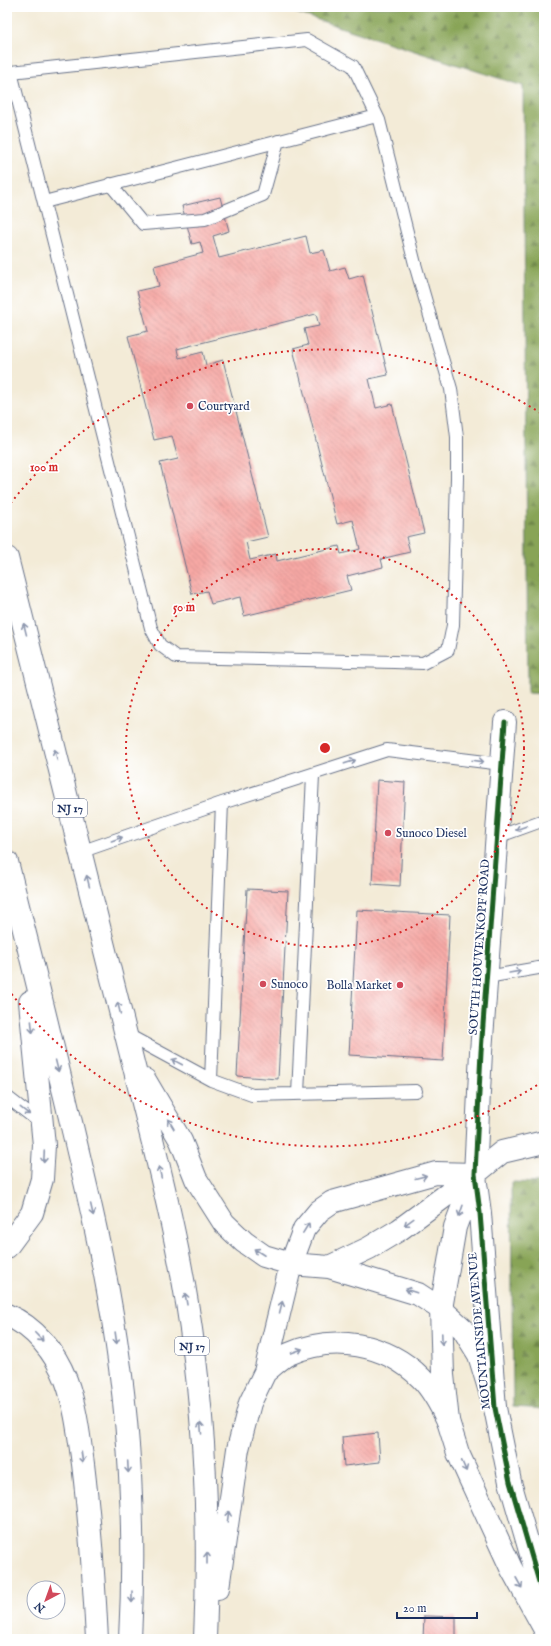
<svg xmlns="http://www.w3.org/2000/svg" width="551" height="1646" font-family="'IM FELL English',serif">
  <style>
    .forest { fill: url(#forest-firs); stroke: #526a5a }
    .building { fill: url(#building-back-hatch); fill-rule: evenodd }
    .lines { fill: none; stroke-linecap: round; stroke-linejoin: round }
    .lane-casing { stroke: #677188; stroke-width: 14 }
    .street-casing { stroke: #677188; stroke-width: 24 }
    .secondary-casing { stroke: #677188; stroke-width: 24 }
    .highway-casing { stroke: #677188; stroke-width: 24 }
    .lane { stroke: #fff; stroke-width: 12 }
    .street { stroke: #fff; stroke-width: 22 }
    .secondary { stroke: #fff; stroke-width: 22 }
    .highway { stroke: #fff; stroke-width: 22 }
    .cycleway-casing { stroke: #fff; stroke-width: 8 }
    .cycleway { stroke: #1b5e20; stroke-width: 5 }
    .oneway { stroke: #8d97ae }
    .ring { fill: none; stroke: #d62828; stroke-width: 2; stroke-dasharray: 2 4 }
    .poi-dot { fill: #d1495b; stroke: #fff; stroke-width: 1.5 }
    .labels { text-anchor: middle; stroke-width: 3.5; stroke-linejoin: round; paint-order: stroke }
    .shield { fill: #fff; stroke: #5f6d8e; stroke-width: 1 }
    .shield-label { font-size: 11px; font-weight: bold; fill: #1b2f5e }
    .poi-label { font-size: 12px; fill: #1b2f5e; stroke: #fff; text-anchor: start }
    .street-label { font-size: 12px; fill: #1b2f5e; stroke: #fff }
    .centre { fill: #d62828; stroke: #fff; stroke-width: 2 }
    .ring-label { font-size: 12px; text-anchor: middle; font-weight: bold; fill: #d62828; stroke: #fff; stroke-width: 3.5; stroke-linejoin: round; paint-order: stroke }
  </style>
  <defs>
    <pattern id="forest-firs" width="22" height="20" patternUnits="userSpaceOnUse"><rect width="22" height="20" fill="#88a456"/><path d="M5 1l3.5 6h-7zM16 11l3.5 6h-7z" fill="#6e864a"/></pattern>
    <pattern id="building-back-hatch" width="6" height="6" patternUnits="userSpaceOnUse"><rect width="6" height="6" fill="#f7a8a4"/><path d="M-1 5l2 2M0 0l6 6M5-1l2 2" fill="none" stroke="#c78989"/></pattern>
  </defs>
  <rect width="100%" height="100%" fill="#fff"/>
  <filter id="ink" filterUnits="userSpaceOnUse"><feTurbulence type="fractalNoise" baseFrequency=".025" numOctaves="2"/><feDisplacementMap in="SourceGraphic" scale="8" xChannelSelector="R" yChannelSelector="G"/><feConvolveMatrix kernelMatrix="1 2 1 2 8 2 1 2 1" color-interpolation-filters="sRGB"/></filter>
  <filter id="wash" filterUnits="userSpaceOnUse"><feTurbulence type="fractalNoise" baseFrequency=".012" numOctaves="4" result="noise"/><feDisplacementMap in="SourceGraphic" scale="16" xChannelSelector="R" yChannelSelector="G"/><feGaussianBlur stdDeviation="0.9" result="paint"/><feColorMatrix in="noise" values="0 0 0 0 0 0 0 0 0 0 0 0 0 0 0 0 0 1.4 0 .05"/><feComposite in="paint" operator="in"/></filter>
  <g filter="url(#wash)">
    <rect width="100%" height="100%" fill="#f3ebd7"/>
    <path class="forest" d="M278 7H544V694L528 693 523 86Z
      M511 1182 544 1183V1409L513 1407Z"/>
    <g id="blocks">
      <path class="building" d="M220 197 229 231 213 236 219 258 306 236 310 253 324 250 330 271 345 267 349 279 363 275 388 375 369 379 376 408 392 404 424 533 406 537 410 552 381 559 383 567 347 576 351 590 244 616 240 597 211 604 207 591 192 594 160 463 178 459 172 436 154 440 128 336 148 331 137 291 159 286 154 266 203 253 200 242 192 244 182 206ZM316 314 319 326 304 329 308 345 293 349 337 524 353 520 360 549 341 554 339 546 277 561 276 554 250 560 246 542 268 537 223 360 206 365 203 352 179 358 177 349Z
        M377 780 405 782 400 886 372 884Z
        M247 889 288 891 278 1079 237 1076Z
        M357 910 450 915 443 1061 349 1055Z
        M378 1433 380 1462 344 1466 342 1437Z
        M424 1616 456 1617V1639H423Z"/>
    </g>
  </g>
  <g filter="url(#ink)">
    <use href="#blocks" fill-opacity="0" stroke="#677188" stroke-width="1"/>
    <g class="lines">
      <g class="lane-casing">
        <path id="lane" d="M7 75 11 72 307 40 353 66 379 120 415 264 451 389 457 437V478L453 625 448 650 423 663 394 662 176 657 160 645 151 628 11 72
          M110 184 143 224 205 219 263 195 278 141
          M44 202 377 116
          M497 837 544 820
          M80 852 222 803 387 750 502 764
          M487 977 544 967
          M126 1034 211 1080 252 1095 416 1091
          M211 1080 222 803
          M298 1094 313 775
          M7 1097 42 1124"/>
      </g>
      <g class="street-casing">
        <path id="street" d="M475 1174 481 1052 505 722"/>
      </g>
      <g class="secondary-casing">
        <path id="secondary" d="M544 1142 502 1152 475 1174 455 1227 441 1309 443 1375 448 1421 458 1453 511 1568 544 1628
          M475 1176 480 1213 495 1408 510 1482 544 1599"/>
      </g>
      <g class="highway-casing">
        <path id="highway" d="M7 558 156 1155C168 1204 179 1253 187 1303 205 1414 210 1527 205 1639
          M7 862C27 940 46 1019 65 1097 82 1169 100 1241 112 1314 130 1421 136 1531 130 1639
          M145 1080 181 1141 196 1179 224 1223 244 1242 264 1256 291 1264 329 1267 418 1294 441 1309 463 1329 479 1355 495 1408
          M7 1247 32 1213 42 1179 44 1145 30 1002
          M329 1267 369 1248 399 1230 475 1174
          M7 1315C35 1327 55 1352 66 1380 76 1407 79 1436 83 1464 90 1522 94 1580 97 1639
          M265 1372C272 1367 280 1358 289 1354 333 1334 386 1343 421 1378 433 1390 441 1406 448 1421
          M218 1588 238 1449 250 1403 265 1372 291 1264 304 1229 319 1211 332 1202 436 1173 475 1174"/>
      </g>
      <use href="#lane" class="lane"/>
      <use href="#street" class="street"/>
      <use href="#secondary" class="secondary"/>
      <use href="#highway" class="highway"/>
      <g class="cycleway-casing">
        <path id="cycleway" d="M505 722 481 1052 475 1174 480 1213 495 1408 510 1482 544 1599"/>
      </g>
      <use href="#cycleway" class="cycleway"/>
    </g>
    <defs><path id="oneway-shaft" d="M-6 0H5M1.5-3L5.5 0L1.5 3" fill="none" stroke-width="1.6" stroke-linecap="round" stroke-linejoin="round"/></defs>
    <g class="oneway">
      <use href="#oneway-shaft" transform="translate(25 629) rotate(-104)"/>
      <use href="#oneway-shaft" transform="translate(56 755) rotate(-104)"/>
      <use href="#oneway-shaft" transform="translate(478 761) rotate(7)"/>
      <use href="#oneway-shaft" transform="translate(350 762) rotate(-18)"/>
      <use href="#oneway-shaft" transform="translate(521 828) rotate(160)"/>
      <use href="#oneway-shaft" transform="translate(117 839) rotate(-19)"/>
      <use href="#oneway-shaft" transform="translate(88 881) rotate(-104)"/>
      <use href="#oneway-shaft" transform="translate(515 972) rotate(-10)"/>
      <use href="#oneway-shaft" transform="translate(119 1008) rotate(-104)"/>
      <use href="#oneway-shaft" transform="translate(32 1027) rotate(84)"/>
      <use href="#oneway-shaft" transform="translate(177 1062) rotate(-152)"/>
      <use href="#oneway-shaft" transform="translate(57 1066) rotate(76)"/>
      <use href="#oneway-shaft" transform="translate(25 1111) rotate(38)"/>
      <use href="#oneway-shaft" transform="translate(171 1124) rotate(-121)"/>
      <use href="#oneway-shaft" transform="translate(44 1157) rotate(93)"/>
      <use href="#oneway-shaft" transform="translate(160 1172) rotate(-103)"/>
      <use href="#oneway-shaft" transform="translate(421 1177) rotate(-15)"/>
      <use href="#oneway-shaft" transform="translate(92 1210) rotate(77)"/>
      <use href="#oneway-shaft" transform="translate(461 1211) rotate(109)"/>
      <use href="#oneway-shaft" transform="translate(409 1222) rotate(144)"/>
      <use href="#oneway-shaft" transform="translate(306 1228) rotate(-58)"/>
      <use href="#oneway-shaft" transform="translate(259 1252) rotate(-147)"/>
      <use href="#oneway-shaft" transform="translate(411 1291) rotate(-162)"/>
      <use href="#oneway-shaft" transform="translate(186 1299) rotate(-100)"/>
      <use href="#oneway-shaft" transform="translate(281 1307) rotate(-76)"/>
      <use href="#oneway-shaft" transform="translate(39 1337) rotate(46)"/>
      <use href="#oneway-shaft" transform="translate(116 1338) rotate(82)"/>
      <use href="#oneway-shaft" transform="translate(442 1339) rotate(88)"/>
      <use href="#oneway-shaft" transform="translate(297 1351) rotate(-20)"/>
      <use href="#oneway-shaft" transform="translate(201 1428) rotate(-95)"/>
      <use href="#oneway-shaft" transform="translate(82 1457) rotate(82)"/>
      <use href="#oneway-shaft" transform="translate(464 1466) rotate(66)"/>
      <use href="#oneway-shaft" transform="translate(128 1467) rotate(87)"/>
      <use href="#oneway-shaft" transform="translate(228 1517) rotate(-82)"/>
      <use href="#oneway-shaft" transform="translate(207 1558) rotate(-90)"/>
      <use href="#oneway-shaft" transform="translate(519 1583) rotate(61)"/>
      <use href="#oneway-shaft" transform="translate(132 1597) rotate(90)"/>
    </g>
  </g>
  <g class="ring">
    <circle cx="325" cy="748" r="199"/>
    <path d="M542 1082A398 398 0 0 1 7 988M7 508A398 398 0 0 1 542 414"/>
  </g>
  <g class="poi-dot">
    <circle cx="190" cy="406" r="4"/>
    <circle cx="388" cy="833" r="4"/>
    <circle cx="263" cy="984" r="4"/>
    <circle cx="400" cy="985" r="4"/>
  </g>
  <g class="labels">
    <g class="shield">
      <rect x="53" y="799" width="34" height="18" rx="3"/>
      <rect x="175" y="1337" width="34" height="18" rx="3"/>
    </g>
    <g class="shield-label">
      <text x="70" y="812">NJ 17</text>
      <text x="192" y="1350">NJ 17</text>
    </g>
    <g class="poi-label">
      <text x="198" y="410">Courtyard</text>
      <text x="396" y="837">Sunoco Diesel</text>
      <text x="271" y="988">Sunoco</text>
      <text x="392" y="989" text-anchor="end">Bolla Market</text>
    </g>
    <g class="street-label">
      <text transform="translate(479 947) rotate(-86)" y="4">SOUTH HOUVENKOPF ROAD</text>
      <text transform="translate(479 1331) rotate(-95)" y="4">MOUNTAINSIDE AVENUE</text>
    </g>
  </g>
  <circle cx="325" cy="748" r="6" class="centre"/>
  <g class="ring-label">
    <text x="44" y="471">100 m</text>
    <text x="184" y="611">50 m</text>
  </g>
  <rect width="551" height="1646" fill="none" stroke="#fff" stroke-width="24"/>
  <g transform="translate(46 1600) rotate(221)"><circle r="19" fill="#ffffff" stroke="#a4acbf"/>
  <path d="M0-3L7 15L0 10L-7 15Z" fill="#d1495b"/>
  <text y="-6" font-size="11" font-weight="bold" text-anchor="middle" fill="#1b2f5e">N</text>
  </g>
  <path d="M397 1612v6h80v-6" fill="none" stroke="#1b2f5e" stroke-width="2"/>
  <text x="403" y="1612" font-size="12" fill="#1b2f5e" stroke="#ffffff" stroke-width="3" paint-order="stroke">20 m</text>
</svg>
